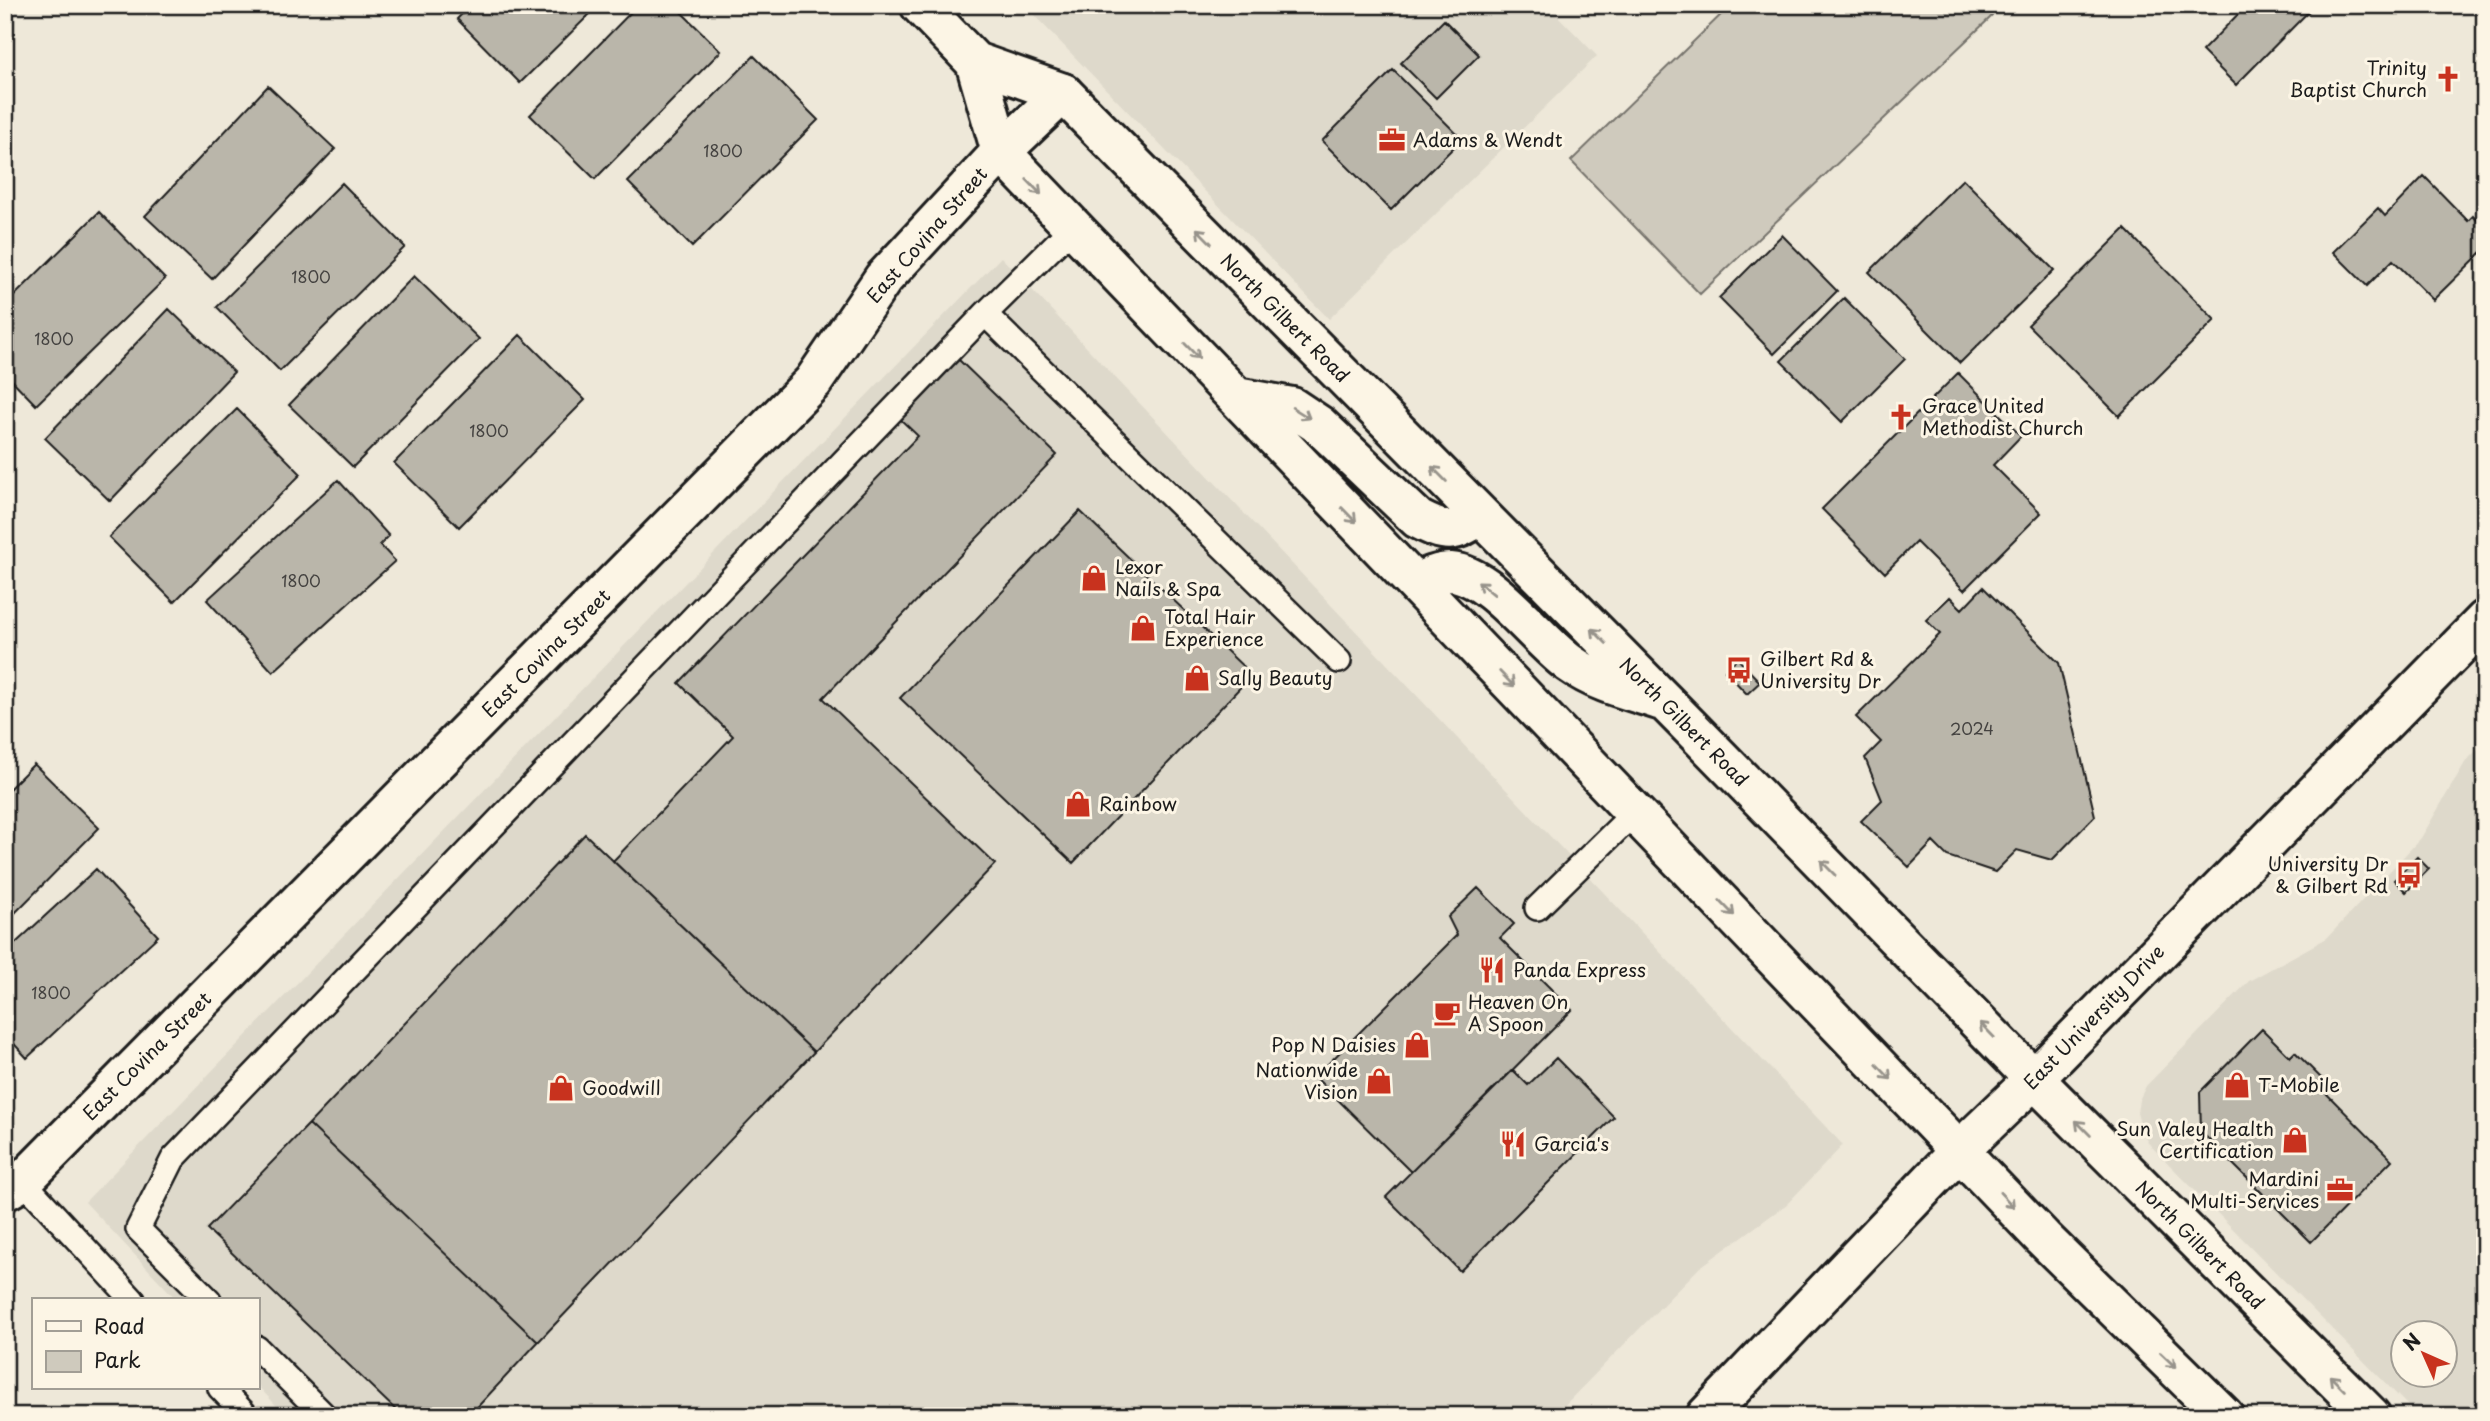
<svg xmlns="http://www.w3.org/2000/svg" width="2490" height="1421" font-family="'Playpen Sans',sans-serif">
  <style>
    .built { fill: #ded9cb; fill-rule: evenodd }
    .green { fill: #cfcabd; stroke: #76736c; stroke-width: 2 }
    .building { fill: #bab6aa; stroke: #1c1c1c; stroke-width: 2 }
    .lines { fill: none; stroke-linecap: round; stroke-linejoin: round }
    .lane-casing { stroke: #1c1c1c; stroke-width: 28 }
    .street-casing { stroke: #1c1c1c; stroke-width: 44 }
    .secondary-casing { stroke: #1c1c1c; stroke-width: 44 }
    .primary-casing { stroke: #1c1c1c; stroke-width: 44 }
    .lane { stroke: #fcf5e5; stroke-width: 23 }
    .street { stroke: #fcf5e5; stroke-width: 38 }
    .secondary { stroke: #fcf5e5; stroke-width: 38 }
    .primary { stroke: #fcf5e5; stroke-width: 38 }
    .oneway { stroke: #97938b }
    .labels { text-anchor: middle; stroke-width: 6; stroke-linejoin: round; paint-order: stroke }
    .number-label { font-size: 16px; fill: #444240 }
    .poi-label { font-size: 19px; fill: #1c1c1c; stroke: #fcf5e5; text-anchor: start }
    .street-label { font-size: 19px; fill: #1c1c1c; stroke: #fcf5e5 }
  </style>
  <rect width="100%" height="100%" fill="#eee8d9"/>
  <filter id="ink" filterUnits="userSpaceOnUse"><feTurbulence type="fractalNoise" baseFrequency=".0143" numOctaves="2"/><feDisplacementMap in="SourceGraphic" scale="14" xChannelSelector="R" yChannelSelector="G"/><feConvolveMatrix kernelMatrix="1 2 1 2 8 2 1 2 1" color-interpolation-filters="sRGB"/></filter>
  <g filter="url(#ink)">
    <path class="built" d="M1044 5H1547L1597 56 1329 319 1034 15Z
      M1001 257 1843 1145 1787 1204 1699 1268 1554 1416H286L257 1385V1300H177L85 1202Z
      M2485 742V1416H2418L2150 1145 2142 1131 2137 1113 2139 1100 2146 1086 2249 981 2327 938 2421 838 2466 761ZM2402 1334H2444V1376H2402Z"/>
    <path class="green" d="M1731 5H1985L1992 16 1700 294 1571 161Z"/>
    <path class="building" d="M471 5H599L520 83 457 19Z
      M638 5H679L677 8 721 51 595 179 530 115Z
      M2247 5H2315L2236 85 2202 51Z
      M1444 20 1479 55 1436 98 1401 63Z
      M754 56 818 120 692 247 628 182Z
      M1393 70 1462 139 1391 210 1322 141Z
      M268 86 335 149 212 279 145 216Z
      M2424 176 2468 221 2473 216 2485 228V249L2433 300 2393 260 2367 286 2333 252 2378 208 2385 216Z
      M1963 179 2054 270 1960 363 1869 272Z
      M342 183 405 247 280 371 217 307Z
      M99 212 165 279 36 405 5 373V305Z
      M2125 229 2215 320 2119 416 2028 325Z
      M1782 235 1837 291 1774 354 1719 298Z
      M414 276 479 339 353 467 289 405Z
      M1844 298 1905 359 1842 422 1781 361Z
      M169 309 234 372 110 501 45 438Z
      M520 335 585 400 459 527 394 463Z
      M958 359 1057 455 823 698 995 864 814 1052 613 861 733 736 679 683 918 436 900 419Z
      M1958 373 2021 436 1993 465 2041 513 1964 590 1916 542 1885 573 1822 509Z
      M237 409 301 474 174 602 109 537Z
      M338 480 389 536 380 545 395 561 273 672 207 600Z
      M1080 511 1252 675 1073 863 900 698Z
      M1983 587 2059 663 2095 816 2052 860 2017 850 1995 872 1947 856 1933 842 1909 867 1861 821 1882 800 1865 758 1881 742 1856 717 1940 634 1926 620 1950 597 1962 609Z
      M1737 658 1760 682 1747 694 1725 671Z
      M34 764 99 828 5 923V793Z
      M585 834 814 1052 538 1342 309 1124Z
      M2417 857 2429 869 2406 892 2394 880Z
      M96 869 158 936 27 1058 5 1034V953Z
      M1478 888 1514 924 1500 938 1572 1010 1411 1172 1315 1077 1457 935 1448 917Z
      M2262 1029 2290 1057 2295 1052 2322 1079 2317 1084 2392 1160 2311 1242 2201 1132 2200 1092Z
      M1556 1058 1614 1117 1460 1271 1386 1197 1513 1070 1528 1085Z
      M309 1124 538 1342 469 1416H402L207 1229Z
      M2485 1393V1412L2475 1403Z"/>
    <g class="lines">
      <g class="lane-casing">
        <path id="lane" d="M985 314 1073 227
          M1537 908 1635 812
          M23 1181 133 1300
          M209 1300 138 1229 173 1159 985 314 1339 661
          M257 1348 325 1416
          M220 1388 247 1416"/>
      </g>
      <g class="street-casing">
        <path id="street" d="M5 1191 23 1181 813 382 883 279 1001 152 1063 93"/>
      </g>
      <g class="secondary-casing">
        <path id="secondary" d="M1706 1416 1960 1150 2034 1079 2485 620"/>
      </g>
      <g class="primary-casing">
        <path id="primary" d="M920 5 975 62 1063 93 1689 726 2034 1079 2371 1416
          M975 62 1001 152 2043 1238 2224 1416
          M1236 397 1292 407 1319 425 1418 519C1445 533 1455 535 1479 515
          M1415 583C1426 578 1438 572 1451 572 1490 574 1537 640 1569 663 1597 683 1627 690 1659 700"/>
      </g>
      <use href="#lane" class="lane"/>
      <use href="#street" class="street"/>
      <use href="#secondary" class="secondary"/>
      <use href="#primary" class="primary"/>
    </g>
    <defs><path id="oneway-shaft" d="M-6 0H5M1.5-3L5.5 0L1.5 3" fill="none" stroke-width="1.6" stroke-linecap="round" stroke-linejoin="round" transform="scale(1.75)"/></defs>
    <g class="oneway">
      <use href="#oneway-shaft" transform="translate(1034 187) rotate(46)"/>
      <use href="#oneway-shaft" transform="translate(1204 236) rotate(-135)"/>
      <use href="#oneway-shaft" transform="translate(1192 351) rotate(46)"/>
      <use href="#oneway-shaft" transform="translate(1301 413) rotate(32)"/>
      <use href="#oneway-shaft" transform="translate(1439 474) rotate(-135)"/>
      <use href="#oneway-shaft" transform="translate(1349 515) rotate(46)"/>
      <use href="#oneway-shaft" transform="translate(1486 588) rotate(-141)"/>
      <use href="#oneway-shaft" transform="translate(1599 636) rotate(-135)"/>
      <use href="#oneway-shaft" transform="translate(1507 679) rotate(46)"/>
      <use href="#oneway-shaft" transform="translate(1828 868) rotate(-135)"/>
      <use href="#oneway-shaft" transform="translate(1727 908) rotate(46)"/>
      <use href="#oneway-shaft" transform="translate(1987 1030) rotate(-134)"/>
      <use href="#oneway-shaft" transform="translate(1884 1072) rotate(46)"/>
      <use href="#oneway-shaft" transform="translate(2083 1128) rotate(-135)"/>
      <use href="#oneway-shaft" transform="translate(2007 1200) rotate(47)"/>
      <use href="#oneway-shaft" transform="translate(2168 1360) rotate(44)"/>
      <use href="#oneway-shaft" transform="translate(2337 1383) rotate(-135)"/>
    </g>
  </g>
  <defs>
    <g id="church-bare" transform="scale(2.1)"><path d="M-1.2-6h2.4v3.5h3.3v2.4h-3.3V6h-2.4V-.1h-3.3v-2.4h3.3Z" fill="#c8321e" stroke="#fcf5e5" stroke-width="2.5" paint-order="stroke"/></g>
    <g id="office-bare" transform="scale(2.1)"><path d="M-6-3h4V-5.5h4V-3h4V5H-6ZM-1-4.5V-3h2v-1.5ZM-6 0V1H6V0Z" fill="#c8321e" stroke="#fcf5e5" stroke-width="2.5" paint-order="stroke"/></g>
    <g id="shop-bare" transform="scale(2.1)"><path d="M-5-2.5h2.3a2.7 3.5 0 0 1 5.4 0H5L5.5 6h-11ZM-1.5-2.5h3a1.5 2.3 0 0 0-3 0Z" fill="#c8321e" stroke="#fcf5e5" stroke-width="2.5" paint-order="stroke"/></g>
    <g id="bus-bare" transform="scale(2.1)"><path d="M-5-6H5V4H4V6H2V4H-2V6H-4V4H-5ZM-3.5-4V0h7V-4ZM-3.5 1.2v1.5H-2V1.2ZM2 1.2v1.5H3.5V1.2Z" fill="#c8321e" stroke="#fcf5e5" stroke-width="2.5" paint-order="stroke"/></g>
    <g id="restaurant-bare" transform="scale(2.1)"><path d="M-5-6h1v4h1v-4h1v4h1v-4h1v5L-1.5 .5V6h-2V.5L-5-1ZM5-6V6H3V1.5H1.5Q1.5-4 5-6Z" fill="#c8321e" stroke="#fcf5e5" stroke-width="2.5" paint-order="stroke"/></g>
    <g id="cafe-bare" transform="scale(2.1)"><path d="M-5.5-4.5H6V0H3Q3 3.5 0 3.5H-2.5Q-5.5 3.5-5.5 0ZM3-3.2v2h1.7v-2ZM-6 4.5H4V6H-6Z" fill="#c8321e" stroke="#fcf5e5" stroke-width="2.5" paint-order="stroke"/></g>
  </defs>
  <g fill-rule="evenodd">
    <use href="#church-bare" x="2448" y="79"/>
    <use href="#office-bare" x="1392" y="140"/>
    <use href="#church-bare" x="1901" y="417"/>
    <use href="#shop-bare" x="1094" y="578"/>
    <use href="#shop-bare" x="1143" y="628"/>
    <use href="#bus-bare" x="1739" y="670"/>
    <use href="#shop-bare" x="1197" y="678"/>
    <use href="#shop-bare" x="1078" y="804"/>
    <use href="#bus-bare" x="2409" y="875"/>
    <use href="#restaurant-bare" x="1492" y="970"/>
    <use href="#cafe-bare" x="1447" y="1013"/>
    <use href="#shop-bare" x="1417" y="1045"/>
    <use href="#shop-bare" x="1379" y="1081"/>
    <use href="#shop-bare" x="2237" y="1085"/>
    <use href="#shop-bare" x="561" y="1088"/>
    <use href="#shop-bare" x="2295" y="1140"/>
    <use href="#restaurant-bare" x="1513" y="1144"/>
    <use href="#office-bare" x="2340" y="1190"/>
  </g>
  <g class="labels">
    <g class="number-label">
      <text x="723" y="157">1800</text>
      <text x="311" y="283">1800</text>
      <text x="54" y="345">1800</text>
      <text x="489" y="437">1800</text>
      <text x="301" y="587">1800</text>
      <text x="1972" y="735">2024</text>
      <text x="51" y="999">1800</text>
    </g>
    <g class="poi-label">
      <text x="2427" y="75" text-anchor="end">Trinity<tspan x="2427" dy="22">Baptist Church</tspan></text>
      <text x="1413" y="147">Adams &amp; Wendt</text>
      <text x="1922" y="413">Grace United<tspan x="1922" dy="22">Methodist Church</tspan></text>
      <text x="1115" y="574">Lexor<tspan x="1115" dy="22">Nails &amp; Spa</tspan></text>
      <text x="1164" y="624">Total Hair<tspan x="1164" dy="22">Experience</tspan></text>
      <text x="1760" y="666">Gilbert Rd &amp;<tspan x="1760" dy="22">University Dr</tspan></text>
      <text x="1218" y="685">Sally Beauty</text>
      <text x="1099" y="811">Rainbow</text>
      <text x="2388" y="871" text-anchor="end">University Dr<tspan x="2388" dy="22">&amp; Gilbert Rd</tspan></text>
      <text x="1513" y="977">Panda Express</text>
      <text x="1468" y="1009">Heaven On<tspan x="1468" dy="22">A Spoon</tspan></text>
      <text x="1396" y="1052" text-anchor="end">Pop N Daisies</text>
      <text x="1358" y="1077" text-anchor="end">Nationwide<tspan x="1358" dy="22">Vision</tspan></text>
      <text x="2258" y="1092">T-Mobile</text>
      <text x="582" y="1095">Goodwill</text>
      <text x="2274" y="1136" text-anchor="end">Sun Valey Health<tspan x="2274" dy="22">Certification</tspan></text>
      <text x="1534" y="1151">Garcia's</text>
      <text x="2319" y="1186" text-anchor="end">Mardini<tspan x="2319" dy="22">Multi-Services</tspan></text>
    </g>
    <g class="street-label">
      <text transform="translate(927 235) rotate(-49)" y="7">East Covina Street</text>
      <text transform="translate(1285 318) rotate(45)" y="7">North Gilbert Road</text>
      <text transform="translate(546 653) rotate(-45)" y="7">East Covina Street</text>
      <text transform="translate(1684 722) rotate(45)" y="7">North Gilbert Road</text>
      <text transform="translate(2094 1017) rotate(-46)" y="7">East University Drive</text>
      <text transform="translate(147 1056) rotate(-45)" y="7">East Covina Street</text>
      <text transform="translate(2200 1245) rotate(45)" y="7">North Gilbert Road</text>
    </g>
  </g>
  <rect width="2490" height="1421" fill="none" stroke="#fcf5e5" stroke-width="28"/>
  <rect x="14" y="14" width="2462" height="1393" fill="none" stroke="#1c1c1c" stroke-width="2.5" filter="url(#ink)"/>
  <rect x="32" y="1298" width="228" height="91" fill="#fcf5e5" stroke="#a29e95" stroke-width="2"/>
  <rect x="46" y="1321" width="35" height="10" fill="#fcf5e5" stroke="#a29e95" stroke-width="2"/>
  <text x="94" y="1334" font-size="21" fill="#1c1c1c">Road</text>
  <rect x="46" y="1351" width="35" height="21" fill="#cfcabd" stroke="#a29e95" stroke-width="2"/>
  <text x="94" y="1368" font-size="21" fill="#1c1c1c">Park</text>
  <g transform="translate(2424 1354) rotate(315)"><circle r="33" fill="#fcf5e5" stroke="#a29e95" stroke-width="2"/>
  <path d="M0-5L12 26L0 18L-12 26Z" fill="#c8321e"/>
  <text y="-10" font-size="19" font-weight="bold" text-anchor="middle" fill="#1c1c1c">N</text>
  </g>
</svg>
